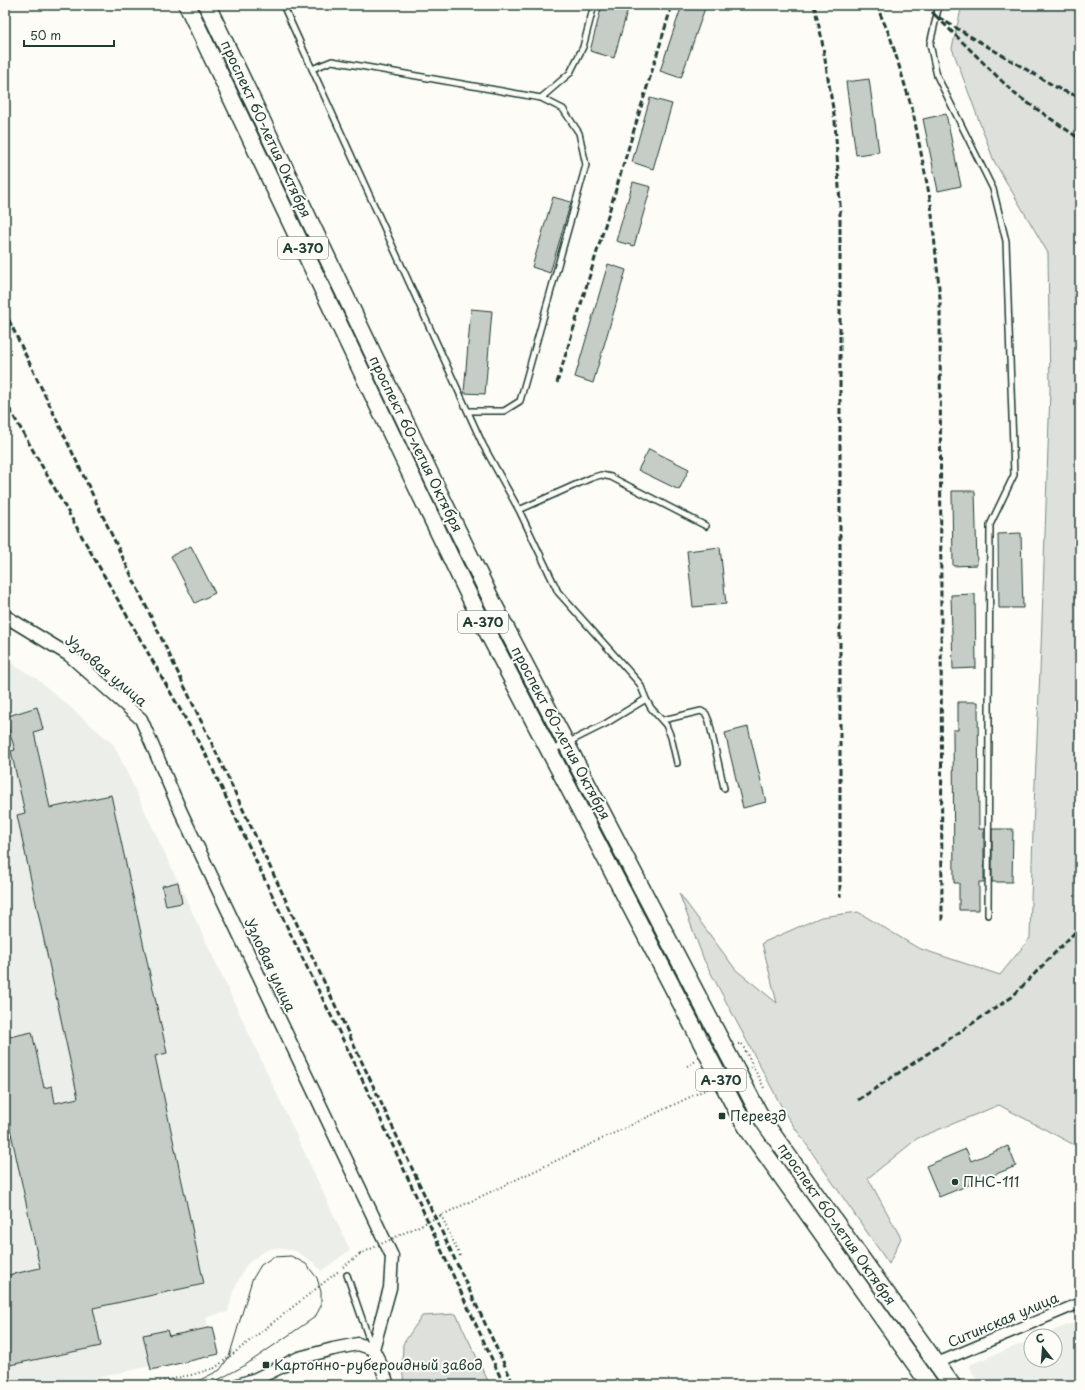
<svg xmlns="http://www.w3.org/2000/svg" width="1085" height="1390" font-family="'Playpen Sans',sans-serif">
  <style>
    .built { fill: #eceee9 }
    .green { fill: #dde0db; stroke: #7e8e88 }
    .building { fill: #c6cdc7; stroke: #1f3d34 }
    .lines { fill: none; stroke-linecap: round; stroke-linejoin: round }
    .service-casing { stroke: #1f3d34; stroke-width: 8 }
    .minor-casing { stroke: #1f3d34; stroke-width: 13 }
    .tertiary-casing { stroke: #1f3d34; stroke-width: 15 }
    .trunk-casing { stroke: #1f3d34; stroke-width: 19 }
    .path { stroke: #1f3d34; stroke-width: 2; stroke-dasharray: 1 3; stroke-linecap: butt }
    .service { stroke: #fdfcf7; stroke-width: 5 }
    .minor { stroke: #fdfcf7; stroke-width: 10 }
    .tertiary { stroke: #fdfcf7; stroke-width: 12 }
    .trunk { stroke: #fdfcf7; stroke-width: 16 }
    .tram { stroke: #1f3d34; stroke-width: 1 }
    .rail { stroke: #1f3d34; stroke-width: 3; stroke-dasharray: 6 3; stroke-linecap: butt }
    .path-bridge { stroke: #1f3d34; stroke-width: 2; stroke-dasharray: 1 3; stroke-linecap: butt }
    .poi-dot { fill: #1f3d34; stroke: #fdfcf7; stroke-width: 1.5 }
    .labels { text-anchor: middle; stroke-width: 4; stroke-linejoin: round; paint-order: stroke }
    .shield { fill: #fdfcf7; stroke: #62766e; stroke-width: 1 }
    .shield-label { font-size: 13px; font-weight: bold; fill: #1f3d34 }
    .street-label { font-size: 14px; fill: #1f3d34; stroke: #fdfcf7 }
    .poi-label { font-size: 14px; fill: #1f3d34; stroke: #fdfcf7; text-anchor: start }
  </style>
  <rect width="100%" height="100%" fill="#fdfcf7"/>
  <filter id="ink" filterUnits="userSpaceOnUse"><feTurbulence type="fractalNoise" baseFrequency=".025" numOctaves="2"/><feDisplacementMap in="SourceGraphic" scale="8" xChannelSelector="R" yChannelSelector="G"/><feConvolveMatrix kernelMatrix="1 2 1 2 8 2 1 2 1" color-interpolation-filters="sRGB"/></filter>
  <g filter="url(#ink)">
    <path class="built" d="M5 660 36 678 114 745 350 1250 321 1271 314 1263 296 1251 277 1248 269 1249 261 1253 246 1265 233 1292 228 1312 206 1317 212 1352 66 1385H5Z
      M1080 1320V1385H979L969 1365 1031 1340V1360H1055V1336H1040Z"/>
    <path class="green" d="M962 5H1080V1148L999 1105 918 1138 868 1178 901 1238 889 1264 786 1115 704 960 679 893 736 970 777 1003 762 943 821 917 858 912 918 948 1000 975 1030 938 1033 829 1041 648 1050 391 1048 253 994 161 952 48Z
      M456 1314 490 1385H404L402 1367 403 1344 422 1316Z"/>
    <path class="building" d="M602 5H629L614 58 590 51Z
      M682 5H706L681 78 660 71Z
      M869 79 879 152 856 155 846 82Z
      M650 98 672 104 653 169 632 162Z
      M946 114 961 186 938 191 923 119Z
      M633 182 651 187 634 246 616 241Z
      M553 197 571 202 550 273 532 267Z
      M608 264 626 270 593 383 575 377Z
      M471 309 492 311 485 394 464 393Z
      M649 449 689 469 679 490 638 470Z
      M952 491H975L977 565 953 566Z
      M1021 533 1023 608H999L998 534Z
      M191 546 215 593 195 603 171 556Z
      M720 547 726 604 693 607 687 551Z
      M975 594 976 668 953 669 951 595Z
      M958 702H978L979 829H984V882H979V910H959V883H954L953 730H958Z
      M37 707 43 729 34 732 50 808 111 795 167 1053 155 1056 204 1284 93 1308 101 1346 5 1366V1276L40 1268 5 1105V1038L32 1032 44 1088 52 1086 55 1103 78 1098 17 815 25 813 11 751 15 750 5 717Z
      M748 727 766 802 743 808 725 733Z
      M992 829H1013L1012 882H992Z
      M178 882 182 903 166 906 162 886Z
      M1008 1146 1016 1166 939 1197 926 1166 966 1149 971 1161Z
      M213 1327 219 1354 151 1370 143 1335 167 1330 169 1336Z"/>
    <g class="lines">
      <g class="service-casing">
        <path id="service" d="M283 5 483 445 519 510 558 592 640 684 646 699 605 724 551 751
          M939 5 930 44 937 76 993 189 1006 241 1014 475 990 525 988 915
          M312 69 332 61 541 98 570 73 583 47 594 5
          M468 411H504L520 401 586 165 579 133 563 109 541 98
          M519 510 591 478 601 475 611 477 706 526
          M646 699 651 708 666 725 671 737 677 763
          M663 720 701 711 706 714 709 721 724 788
          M347 1275 371 1345"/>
      </g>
      <g class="minor-casing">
        <path id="minor" d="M937 1363 1080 1303"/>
      </g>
      <g class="tertiary-casing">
        <path id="tertiary" d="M5 616 69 655 141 719 181 812 392 1256 390 1288 373 1349 381 1365 388 1385
          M238 1385 256 1379 299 1358 333 1349 358 1344 373 1349"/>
      </g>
      <g class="trunk-casing">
        <path id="trunk" d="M187 5 419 492 477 612 737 1111 749 1131 930 1385
          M207 5 435 484 493 603 753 1102 764 1122 952 1385"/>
      </g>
      <path class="path" d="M738 1044H742L764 1088
        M687 1066 696 1061
        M441 1215 460 1256
        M343 1267 360 1254
        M144 1385 191 1375 215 1368 340 1270"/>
      <use href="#service" class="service"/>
      <use href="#minor" class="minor"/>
      <use href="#tertiary" class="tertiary"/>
      <use href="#trunk" class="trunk"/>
      <path class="tram" d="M187 1385 200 1380 220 1370 229 1357 252 1280 261 1265 273 1257 291 1256 306 1264 317 1278 321 1292V1306L315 1317 244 1366 214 1382 207 1385"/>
      <path class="rail" d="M814 5 821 35 835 121 840 204V897
        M876 5 890 36 913 112 931 204 940 298 942 923
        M926 5 936 16 1061 90 1080 97
        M936 16 1015 94 1080 139
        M5 312 214 748 514 1385
        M557 383 672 5
        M5 401 206 755 290 933 354 1062 504 1385
        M858 1100 1012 997 1080 927"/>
      <path class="path-bridge" d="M360 1254 753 1067"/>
    </g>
  </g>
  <g class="poi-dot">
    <rect x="718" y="1112" width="8" height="8" rx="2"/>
    <circle cx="955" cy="1182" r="4"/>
    <rect x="262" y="1361" width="8" height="8" rx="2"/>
  </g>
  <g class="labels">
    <g class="shield">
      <rect x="278" y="237" width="50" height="22" rx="3"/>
      <rect x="458" y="611" width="50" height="22" rx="3"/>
      <rect x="696" y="1069" width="50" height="22" rx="3"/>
    </g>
    <g class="shield-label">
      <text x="303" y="253">А-370</text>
      <text x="483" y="627">А-370</text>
      <text x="721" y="1085">А-370</text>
    </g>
    <g class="street-label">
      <text transform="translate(266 129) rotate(65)" y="5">проспект 60-летия Октября</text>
      <text transform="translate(416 444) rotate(64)" y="5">проспект 60-летия Октября</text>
      <text transform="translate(106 671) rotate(40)" y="5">Узловая улица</text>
      <text transform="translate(561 733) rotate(62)" y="5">проспект 60-летия Октября</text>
      <text transform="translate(270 965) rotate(65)" y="5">Узловая улица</text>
      <text transform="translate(837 1224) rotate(55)" y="5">проспект 60-летия Октября</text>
      <text transform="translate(1003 1320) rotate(-23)" y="5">Ситинская улица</text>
    </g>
    <g class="poi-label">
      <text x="730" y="1121">Переезд</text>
      <text x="963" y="1187">ПНС-111</text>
      <text x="274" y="1370">Картонно-рубероидный завод</text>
    </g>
  </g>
  <rect width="1085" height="1390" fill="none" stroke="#fdfcf7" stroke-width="20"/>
  <rect x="10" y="10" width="1065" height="1370" fill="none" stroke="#1f3d34" stroke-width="1.5" filter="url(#ink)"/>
  <g transform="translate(1043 1348) rotate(343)"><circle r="19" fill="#fdfcf7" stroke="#a4b0a9"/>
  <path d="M0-3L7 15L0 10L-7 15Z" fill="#1f3d34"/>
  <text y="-6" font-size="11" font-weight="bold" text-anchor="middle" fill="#1f3d34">С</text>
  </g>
  <path d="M24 40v6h90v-6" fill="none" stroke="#1f3d34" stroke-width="2"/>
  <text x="30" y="40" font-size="12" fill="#1f3d34" stroke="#fdfcf7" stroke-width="3" paint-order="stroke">50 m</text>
</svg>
